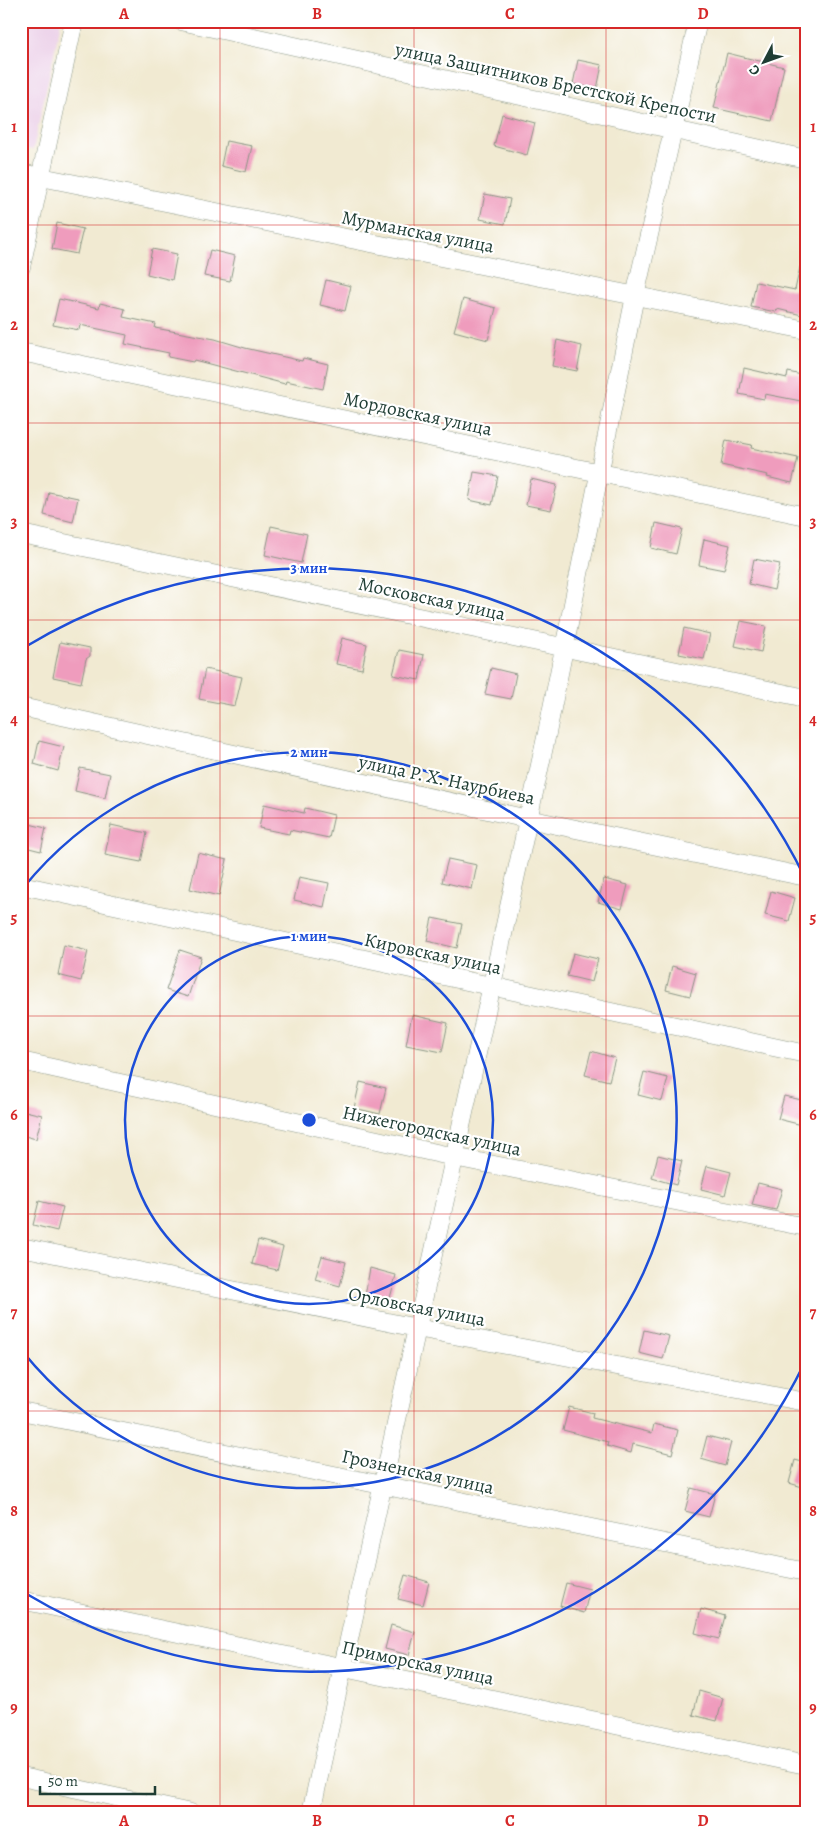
<svg xmlns="http://www.w3.org/2000/svg" width="827" height="1834" font-family="Alegreya,serif">
  <style>
    .built { fill: #ecd1e9 }
    .building { fill: #ef9cbd }
    .lines { fill: none; stroke-linecap: round; stroke-linejoin: round }
    .minor-casing { stroke: #889483; stroke-width: 19 }
    .minor { stroke: #fff; stroke-width: 18 }
    .grid { fill: none; stroke: #d62828; stroke-width: 1; stroke-opacity: 0.55 }
    .ring { fill: none; stroke: #1d4ed8; stroke-width: 2.5 }
    .labels { text-anchor: middle; stroke-width: 4.5; stroke-linejoin: round; paint-order: stroke }
    .street-label { font-size: 19px; fill: #1f3d34; stroke: #fff }
    .centre { fill: #1d4ed8; stroke: #fff; stroke-width: 2.5 }
    .ring-label { font-size: 15px; text-anchor: middle; font-weight: bold; fill: #1d4ed8; stroke: #fff; stroke-width: 4.5; stroke-linejoin: round; paint-order: stroke }
    .neatline { fill: none; stroke: #d62828; stroke-width: 2 }
    .grid-label { font-size: 16px; text-anchor: middle; font-weight: bold; fill: #d62828 }
  </style>
  <rect width="100%" height="100%" fill="#fff"/>
  <filter id="ink" filterUnits="userSpaceOnUse"><feTurbulence type="fractalNoise" baseFrequency=".02" numOctaves="2"/><feDisplacementMap in="SourceGraphic" scale="10" xChannelSelector="R" yChannelSelector="G"/><feConvolveMatrix kernelMatrix="1 2 1 2 8 2 1 2 1" color-interpolation-filters="sRGB"/></filter>
  <filter id="wash" filterUnits="userSpaceOnUse"><feTurbulence type="fractalNoise" baseFrequency=".0096" numOctaves="4" result="noise"/><feDisplacementMap in="SourceGraphic" scale="20" xChannelSelector="R" yChannelSelector="G"/><feGaussianBlur stdDeviation="1.12" result="paint"/><feColorMatrix in="noise" values="0 0 0 0 0 0 0 0 0 0 0 0 0 0 0 0 0 1.4 0 .05"/><feComposite in="paint" operator="in"/></filter>
  <g filter="url(#wash)">
    <rect width="100%" height="100%" fill="#f1ead2"/>
    <path class="built" d="M21 21H61L33 150 21 148Z"/>
    <g id="blocks">
      <path class="building" d="M727 53 784 67 772 121 714 108Z
        M578 60 602 65 597 89 573 84Z
        M502 114 535 123 527 155 494 146Z
        M226 141 252 146 246 172 221 166Z
        M485 194 510 199 505 224 480 219Z
        M57 223 83 229 77 254 52 249Z
        M152 249 177 254 172 280 147 274Z
        M210 250 235 256 230 281 204 276Z
        M800 267H806V316L777 309 776 312 751 307 756 282 795 290Z
        M326 280 351 286 345 311 320 305Z
        M59 299 99 308 100 303 125 309 123 317 156 324 155 328 215 339 245 348 302 361 303 358 328 364 323 389 286 381 285 384 194 360 193 362 168 357 169 353 125 344 127 335 80 325 79 330 53 325Z
        M463 299 496 308 488 340 454 331Z
        M557 340 582 346 577 371 552 366Z
        M744 368 787 378 788 372 806 376V402L765 394 764 399 739 394Z
        M726 440 752 445 751 448 798 458 792 483 767 477 768 475 721 465Z
        M474 472 498 476 492 505 469 500Z
        M531 479 557 485 551 510 526 505Z
        M49 492 78 498 73 522 44 515Z
        M656 523 682 529 676 554 651 548Z
        M271 526 307 534 301 563 265 555Z
        M704 539 730 545 724 570 699 565Z
        M754 559 780 564 774 590 749 584Z
        M741 621 766 626 761 652 735 646Z
        M684 628 710 634 704 659 679 654Z
        M342 638 367 644 362 669 336 664Z
        M60 642 90 648V656L86 659 81 683 53 677Z
        M399 650 424 655 419 680 393 675Z
        M491 668 516 674 511 699 485 694Z
        M205 669 242 677 235 706 199 699Z
        M39 741 64 747 58 771 34 764Z
        M80 768 110 774 105 798 75 791Z
        M264 804 304 813 305 808 334 815 329 838 290 830 289 834 259 828Z
        M21 822 46 828 41 851 21 846Z
        M111 825 147 833 141 862 105 855Z
        M198 853 227 860 219 896 190 889Z
        M448 859 477 865 472 889 442 882Z
        M299 877 329 883 324 907 294 900Z
        M604 879 628 885 622 909 598 902Z
        M771 891 795 898 789 921 765 915Z
        M432 918 462 924 457 948 427 941Z
        M64 945 88 951 81 981 58 975Z
        M180 950 201 957 188 997 166 990Z
        M573 953 598 959 592 982 567 976Z
        M672 966 696 973 690 996 666 990Z
        M412 1015 448 1023 442 1052 406 1045Z
        M591 1051 615 1058 609 1081 585 1075Z
        M644 1072 668 1078 662 1101 638 1095Z
        M360 1082 386 1088 380 1114 354 1108Z
        M784 1096 806 1101V1111L802 1125 778 1119Z
        M21 1110 42 1115 36 1139 21 1135Z
        M658 1155 682 1161 676 1185 652 1178Z
        M707 1166 731 1172 725 1195 701 1189Z
        M758 1183 782 1189 776 1210 752 1205Z
        M39 1201 63 1207 57 1231 33 1225Z
        M258 1240 283 1247 277 1270 252 1264Z
        M322 1256 346 1262 340 1286 315 1279Z
        M370 1268 396 1275 389 1302 365 1296Z
        M644 1330 669 1336 663 1359 639 1353Z
        M569 1407 593 1413 592 1418 652 1433 654 1424 678 1430 672 1454 633 1444 631 1453 607 1446 608 1442 563 1430Z
        M707 1436 731 1442 725 1466 701 1459Z
        M795 1460 806 1463V1488L789 1483Z
        M691 1488 715 1494 709 1517 685 1511Z
        M405 1575 429 1582 423 1605 398 1599Z
        M566 1583 590 1589 584 1613 560 1606Z
        M701 1609 725 1616 719 1639 695 1633Z
        M391 1625 415 1632 409 1655 385 1649Z
        M699 1691 723 1698 717 1721 693 1715Z"/>
    </g>
  </g>
  <g filter="url(#ink)">
    <use href="#blocks" fill-opacity="0" stroke="#889483" stroke-width="1"/>
    <g class="lines">
      <g class="minor-casing">
        <path id="minor" d="M181 21 806 159
          M21 173 806 330
          M21 267 74 21
          M21 352 806 516
          M21 534 806 698
          M21 707 528 819 806 877
          M21 885 806 1054
          M21 1061 454 1157 806 1227
          M21 1247 417 1328 806 1402
          M21 1411 806 1572
          M21 1600 806 1765
          M21 1777 191 1813
          M311 1813 547 733 635 296 698 21"/>
      </g>
      <use href="#minor" class="minor"/>
    </g>
  </g>
  <path class="grid" d="M220 21V1813M414 21V1813M606 21V1813M21 225H806M21 423H806M21 620H806M21 818H806M21 1016H806M21 1214H806M21 1411H806M21 1609H806"/>
  <g class="ring">
    <circle cx="309" cy="1120" r="184"/>
    <path d="M23 888A368 368 0 1 1 23 1352"/>
    <path d="M805 1362A552 552 0 0 1 25 1593M25 647A552 552 0 0 1 805 878"/>
  </g>
  <g class="labels">
    <g class="street-label">
      <text transform="translate(556 82) rotate(12)" y="7">улица Защитников Брестской Крепости</text>
      <text transform="translate(418 231) rotate(11)" y="7">Мурманская улица</text>
      <text transform="translate(418 413) rotate(12)" y="7">Мордовская улица</text>
      <text transform="translate(432 598) rotate(12)" y="7">Московская улица</text>
      <text transform="translate(447 779) rotate(12)" y="7">улица Р. Х. Наурбиева</text>
      <text transform="translate(433 953) rotate(12)" y="7">Кировская улица</text>
      <text transform="translate(432 1130) rotate(12)" y="7">Нижегородская улица</text>
      <text transform="translate(417 1306) rotate(11)" y="7">Орловская улица</text>
      <text transform="translate(418 1471) rotate(12)" y="7">Грозненская улица</text>
      <text transform="translate(418 1662) rotate(12)" y="7">Приморская улица</text>
    </g>
  </g>
  <circle cx="309" cy="1120" r="8" class="centre"/>
  <g class="ring-label">
    <text x="309" y="573">3 мин</text>
    <text x="309" y="757">2 мин</text>
    <text x="309" y="941">1 мин</text>
  </g>
  <rect width="827" height="1834" fill="none" stroke="#fff" stroke-width="55"/>
  <g transform="translate(764 62) rotate(229)" stroke="#ffffff" stroke-width="4" paint-order="stroke">
  <path d="M0-4L9 19L0 12L-9 19Z" fill="#1f3d34"/>
  <text y="-8" font-size="14" font-weight="bold" text-anchor="middle" fill="#1f3d34">С</text>
  </g>
  <path d="M40 1786v8h115v-8" fill="none" stroke="#1f3d34" stroke-width="2.5"/>
  <text x="48" y="1786" font-size="15" fill="#1f3d34" stroke="#ffffff" stroke-width="4" paint-order="stroke">50 m</text>
  <rect x="28" y="28" width="772" height="1778" class="neatline"/>
  <g class="grid-label">
    <text x="124" y="19">A</text>
    <text x="317" y="19">B</text>
    <text x="510" y="19">C</text>
    <text x="703" y="19">D</text>
    <text x="14" y="132">1</text>
    <text x="813" y="132">1</text>
    <text x="14" y="330">2</text>
    <text x="813" y="330">2</text>
    <text x="14" y="527">3</text>
    <text x="813" y="527">3</text>
    <text x="14" y="725">4</text>
    <text x="813" y="725">4</text>
    <text x="14" y="923">5</text>
    <text x="813" y="923">5</text>
    <text x="14" y="1120">6</text>
    <text x="813" y="1120">6</text>
    <text x="14" y="1318">7</text>
    <text x="813" y="1318">7</text>
    <text x="14" y="1516">8</text>
    <text x="813" y="1516">8</text>
    <text x="14" y="1713">9</text>
    <text x="813" y="1713">9</text>
    <text x="124" y="1826">A</text>
    <text x="317" y="1826">B</text>
    <text x="510" y="1826">C</text>
    <text x="703" y="1826">D</text>
  </g>
</svg>
